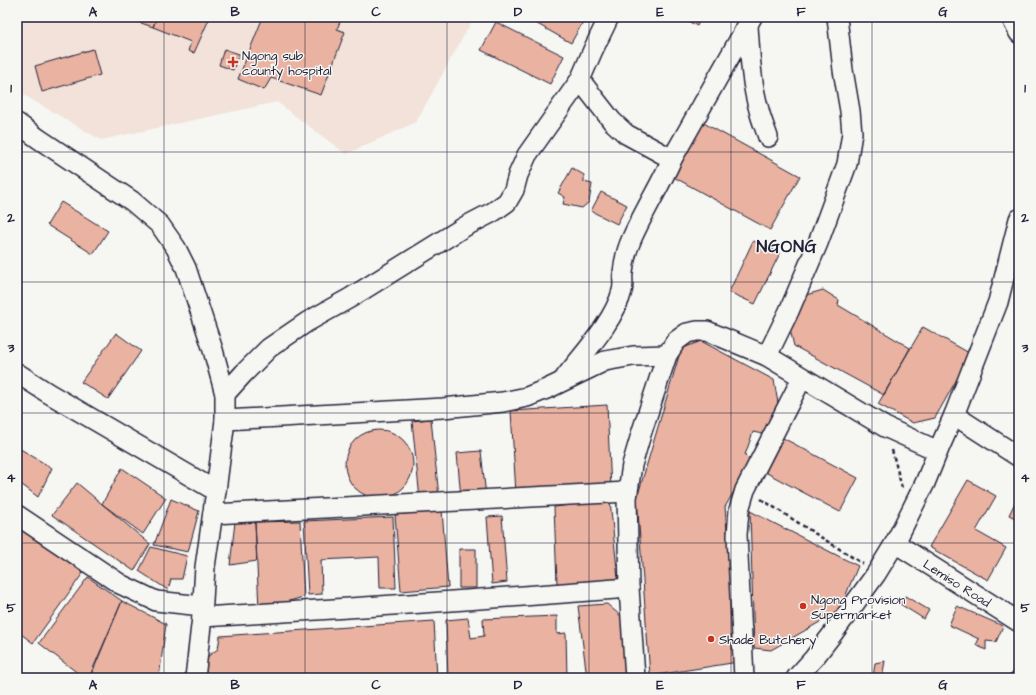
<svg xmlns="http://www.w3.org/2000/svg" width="1036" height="695" font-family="'Architects Daughter',sans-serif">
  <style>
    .built { fill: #f2e2d9 }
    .building { fill: #eab2a0; stroke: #22223b }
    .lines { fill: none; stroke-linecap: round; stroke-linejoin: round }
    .minor-casing { stroke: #22223b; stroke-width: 22 }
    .path { stroke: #22223b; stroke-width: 2.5; stroke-dasharray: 4 3; stroke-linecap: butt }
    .minor { stroke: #f6f6f2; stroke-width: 19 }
    .grid { fill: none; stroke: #22223b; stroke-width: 1; stroke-opacity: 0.55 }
    .poi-dot { fill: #c8321e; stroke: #f6f6f2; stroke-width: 1.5 }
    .labels { text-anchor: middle; stroke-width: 3; stroke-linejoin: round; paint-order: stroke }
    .poi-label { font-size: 13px; fill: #22223b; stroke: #f6f6f2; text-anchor: start }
    .street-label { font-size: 13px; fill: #22223b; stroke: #f6f6f2 }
    .district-label { font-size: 17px; font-weight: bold; letter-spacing: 1px; fill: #22223b; stroke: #f6f6f2 }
    .neatline { fill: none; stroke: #22223b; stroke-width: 1.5 }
    .grid-label { font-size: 13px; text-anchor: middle; font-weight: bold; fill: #22223b }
  </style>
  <rect width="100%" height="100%" fill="#f6f6f2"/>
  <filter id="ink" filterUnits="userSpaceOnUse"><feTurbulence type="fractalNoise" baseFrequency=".025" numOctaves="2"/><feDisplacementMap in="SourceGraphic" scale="8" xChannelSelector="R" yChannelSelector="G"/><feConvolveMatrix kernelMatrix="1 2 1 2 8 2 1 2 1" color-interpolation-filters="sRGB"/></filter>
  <g filter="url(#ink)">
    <path class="built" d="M25 17H474L416 122 346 154 277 102 101 140 17 91V33Z"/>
    <path class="building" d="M136 17H157L153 27 135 21Z
      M157 17H210L194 53 188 51 191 42 153 27Z
      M263 17H342L337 29 345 32 321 95 271 78 264 90 238 79Z
      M525 17H574L583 22 571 43Z
      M681 17H701L697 26Z
      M496 22 564 56 550 84 481 50Z
      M93 49 100 75 42 92 35 66Z
      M224 49 239 54 233 70 219 65Z
      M700 121 800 176 770 230 670 175Z
      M572 168 584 175V182L592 184 589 202 582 208 563 204 565 197 558 193Z
      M601 192 627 205 617 224 591 211Z
      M61 202 108 231 93 254 47 225Z
      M753 241 780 253 755 304 729 292Z
      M823 290 839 300 838 305 910 348 884 395 794 346 790 329 806 295Z
      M923 327 971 354 935 418 913 423 878 404Z
      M116 333 141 351 108 399 81 382Z
      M701 341 774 380 779 409 767 435 753 432 745 455 751 461 725 507 738 662 650 676 637 498 681 349Z
      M607 405 611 489 516 494 511 411Z
      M431 419 439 497 420 499 412 421Z
      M345 464a34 34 0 1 1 68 0a34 34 0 1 1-68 0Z
      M783 438 858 478 840 512 765 472Z
      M17 447 52 468 38 497 17 481Z
      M481 451 486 496 461 498 457 453Z
      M122 468 166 498 143 534 102 504Z
      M968 480 996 496 976 531 1006 548 988 580 929 547Z
      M77 483 150 544 134 571 52 515Z
      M1019 494V520L1009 515Z
      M171 499 199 511 188 552 154 545Z
      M610 500 618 579 557 584 554 507Z
      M442 510 448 587 401 591 395 515Z
      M750 511 858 566 839 611 771 650 754 648Z
      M502 516 507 582 492 584 487 517Z
      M393 517 396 588H380L379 557 321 560 322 594 308 595 304 521Z
      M300 521 304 597 259 609 255 522Z
      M235 522H255L257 561 230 565Z
      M17 523 83 573 33 643 17 631Z
      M151 547 187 556 182 579H171L168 590 139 571Z
      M459 549H476V588H459Z
      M88 577 122 601 89 678H84L39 643Z
      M905 596 929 610 924 619 900 604Z
      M122 601 166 624 159 678H90Z
      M607 604 622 617 627 678H587L578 606Z
      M957 606 1003 626 996 642 986 641V650L976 645 979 639 949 625Z
      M557 616V634L566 633 567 678H448L446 620 468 618 471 638 484 636 483 619Z
      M434 621 437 678H204L208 656 218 649 220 636Z
      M885 661 882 678H873L875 663Z
      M1019 667V678H1007Z"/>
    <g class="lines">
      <g class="minor-casing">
        <g id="minor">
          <path d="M1011 17 1019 33"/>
          <path d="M748 26C750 54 751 83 759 110 761 119 765 128 768 137"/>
          <path d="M17 123 39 139 132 201 160 225 176 248 186 268 213 350 225 394V420L216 491 205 567 202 617 195 678"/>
          <path d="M672 159 752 17"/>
          <path d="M767 356 789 311 818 243 847 164 852 133 850 111 843 70 837 17"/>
          <path d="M17 373 48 393 216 491"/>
          <path d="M564 379C583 354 614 322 622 291 624 285 622 279 623 273 624 261 627 249 632 238 644 211 660 186 672 159L626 134 612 121 580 80"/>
          <path d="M225 394 244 373 269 348 307 322 350 298 464 227 493 212 507 202 514 190 518 175 527 155 580 80 593 50 609 17"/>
          <path d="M954 415 1019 457"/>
          <path d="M225 420 443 408 503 402 527 397 549 388 605 361 633 356 667 355"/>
          <path d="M213 514 627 492"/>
          <path d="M17 515 120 584 156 601 202 606"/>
          <path id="s1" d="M895 543 1019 622"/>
          <path d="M202 617C344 609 487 599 629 588"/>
          <path d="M635 678 629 588 627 498 632 465 642 431 667 355 676 341 687 333 697 331H707L767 356 885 427 938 451"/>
          <path d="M744 678 737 535 739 510 745 490 802 378"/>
          <path d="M796 678 814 658 834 632 876 574 895 543 925 483 938 451 954 415 998 302 1019 219"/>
        </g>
      </g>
      <path class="path" d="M892 450 902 488
        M761 499 863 564"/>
      <use href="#minor" class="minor"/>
    </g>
  </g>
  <path class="grid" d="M164 17V678M305 17V678M447 17V678M589 17V678M731 17V678M872 17V678M17 152H1019M17 282H1019M17 413H1019M17 543H1019"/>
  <g class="poi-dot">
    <path d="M231 56h4v4h4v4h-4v4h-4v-4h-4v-4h4z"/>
    <circle cx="803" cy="606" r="4"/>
    <circle cx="711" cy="639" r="4"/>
  </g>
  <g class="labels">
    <g class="poi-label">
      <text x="242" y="60">Ngong sub<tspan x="242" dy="15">county hospital</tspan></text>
      <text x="811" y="604">Ngong Provision<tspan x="811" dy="15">Supermarket</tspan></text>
      <text x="719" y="644">Shade Butchery</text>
    </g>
    <g class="street-label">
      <text dy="5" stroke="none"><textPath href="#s1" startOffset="74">Lemiso Road</textPath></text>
    </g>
    <g class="district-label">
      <text x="787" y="252">NGONG</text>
    </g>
  </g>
  <rect width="1036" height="695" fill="none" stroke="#f6f6f2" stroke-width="44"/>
  <rect x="22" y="22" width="992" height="651" class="neatline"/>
  <g class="grid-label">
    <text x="93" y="16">A</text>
    <text x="235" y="16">B</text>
    <text x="376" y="16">C</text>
    <text x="518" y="16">D</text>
    <text x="660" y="16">E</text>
    <text x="801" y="16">F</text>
    <text x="943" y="16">G</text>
    <text x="11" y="92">1</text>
    <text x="1025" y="92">1</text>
    <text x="11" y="222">2</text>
    <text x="1025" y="222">2</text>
    <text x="11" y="352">3</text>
    <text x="1025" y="352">3</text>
    <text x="11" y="482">4</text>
    <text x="1025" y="482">4</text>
    <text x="11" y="612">5</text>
    <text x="1025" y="612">5</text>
    <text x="93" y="689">A</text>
    <text x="235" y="689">B</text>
    <text x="376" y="689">C</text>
    <text x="518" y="689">D</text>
    <text x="660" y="689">E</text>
    <text x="801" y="689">F</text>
    <text x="943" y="689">G</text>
  </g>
</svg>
